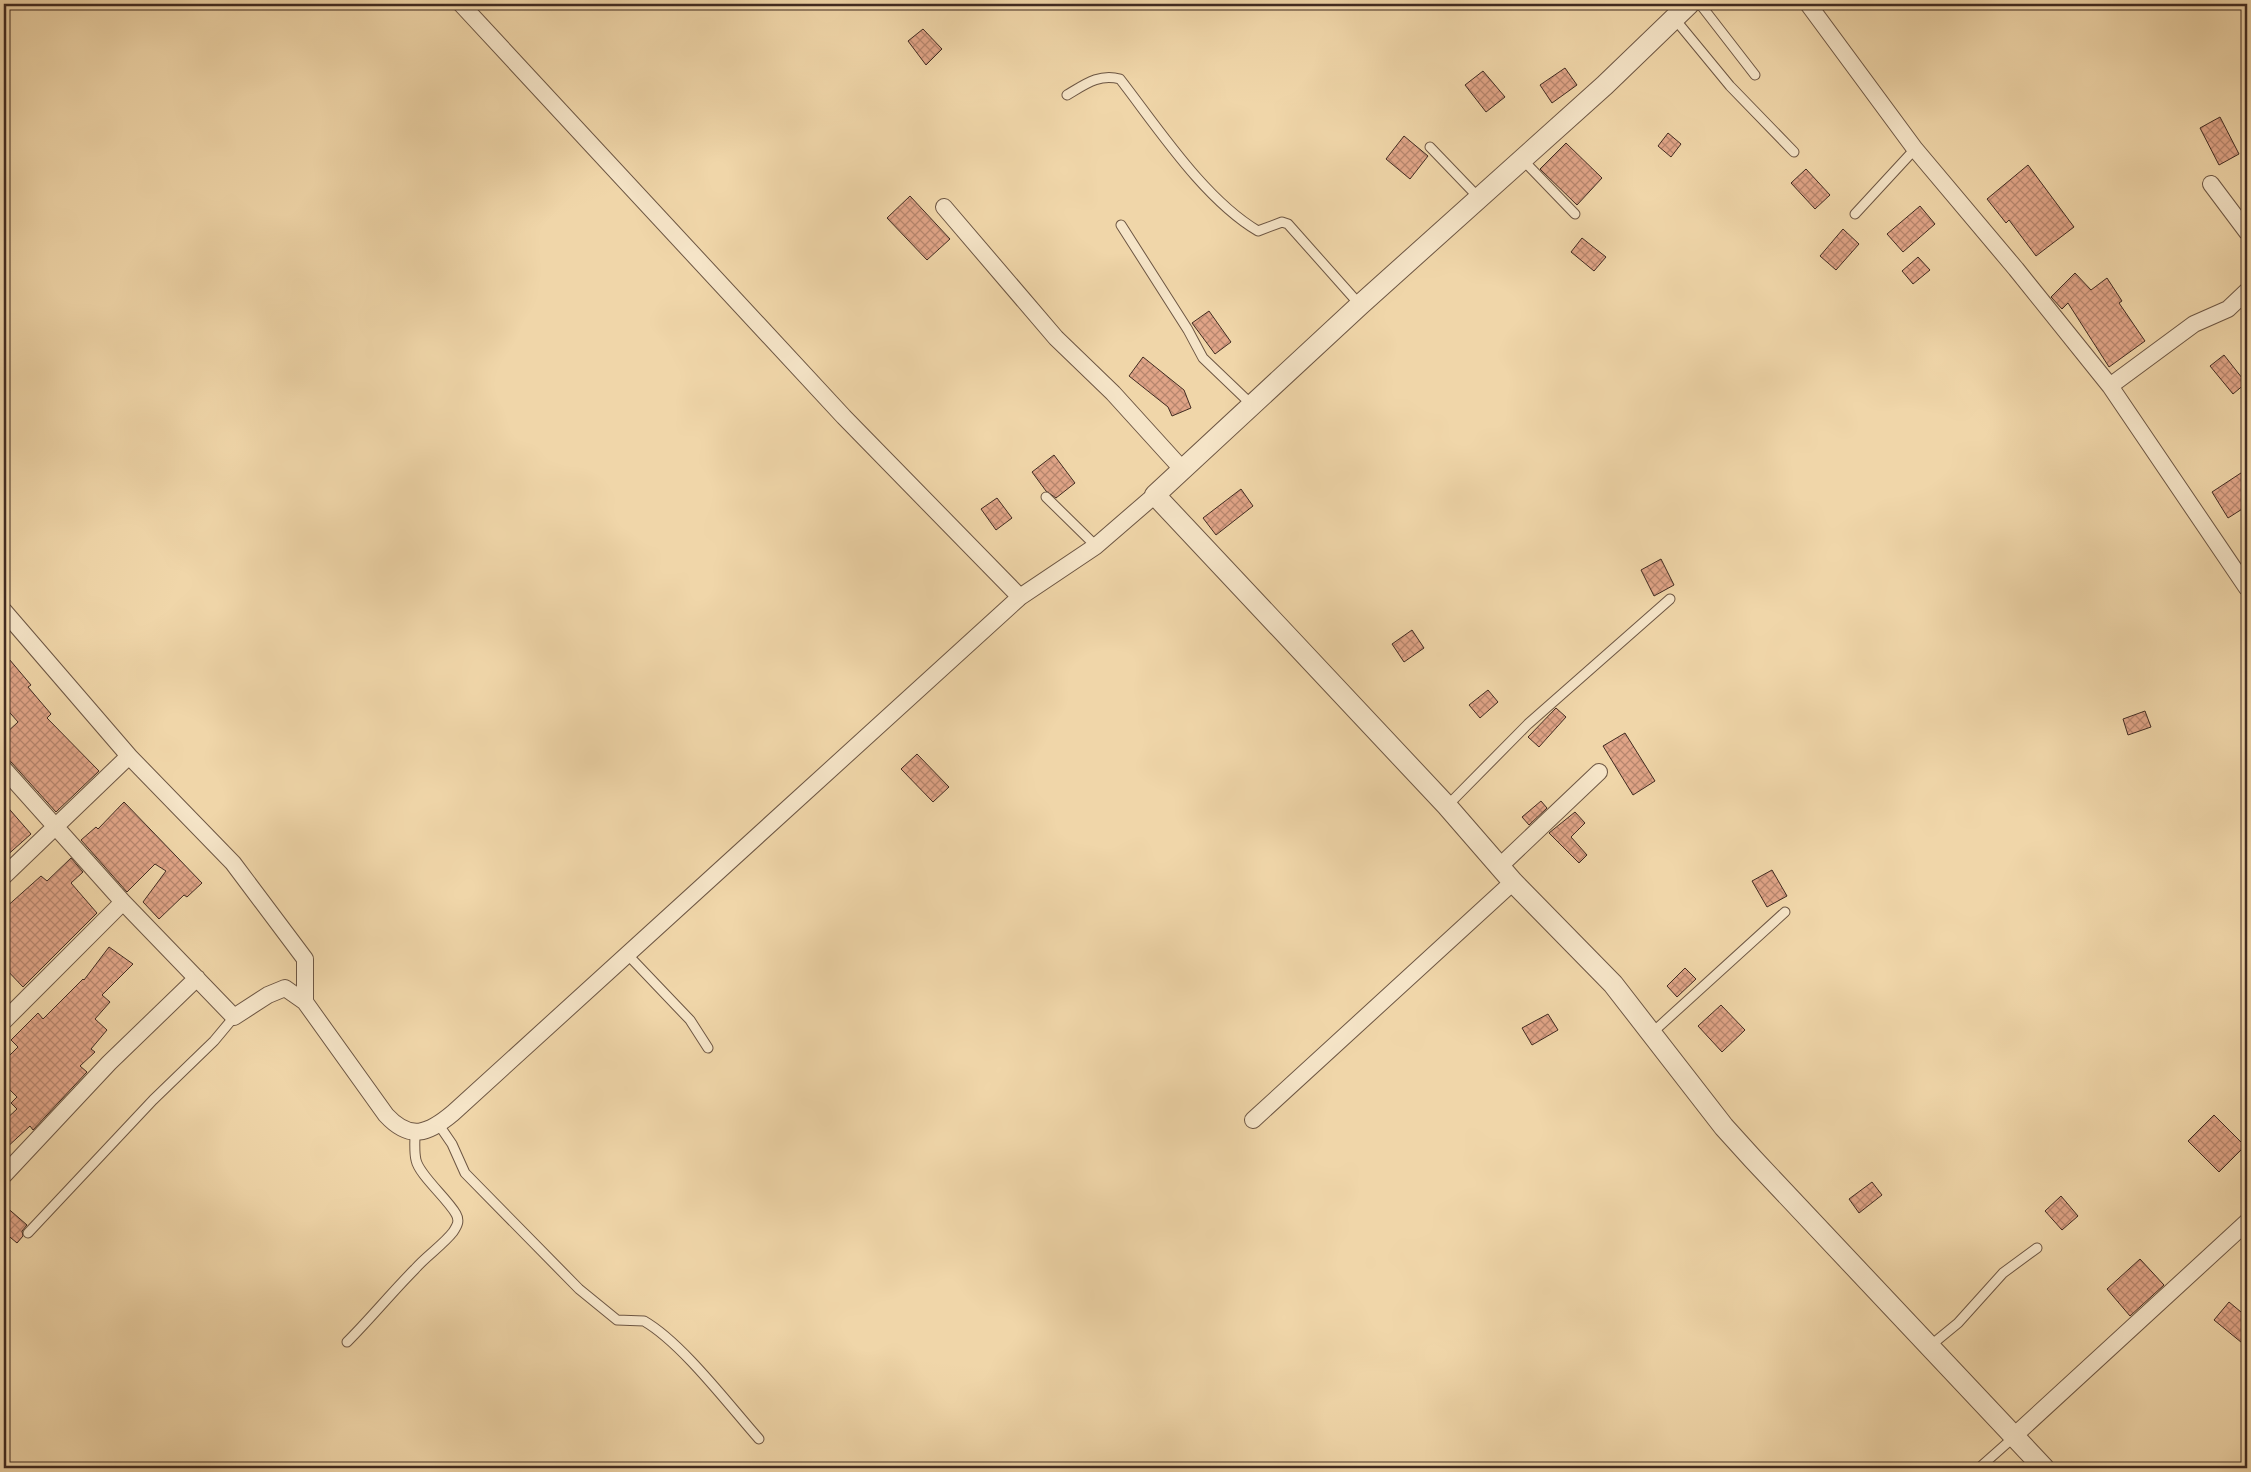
<svg xmlns="http://www.w3.org/2000/svg" width="2251" height="1472" font-family="'IM FELL English',serif">
  <style>
    .building { fill: url(#building-cross-hatch); stroke: #412b21 }
    .lines { fill: none; stroke-linecap: round; stroke-linejoin: round }
    .service-casing { stroke: #6d5643; stroke-width: 11 }
    .minor-casing { stroke: #6d5643; stroke-width: 18 }
    .tertiary-casing { stroke: #6d5643; stroke-width: 22 }
    .service { stroke: #f5e4c7; stroke-width: 9 }
    .minor { stroke: #f5e4c7; stroke-width: 16 }
    .tertiary { stroke: #f5e4c7; stroke-width: 20 }
  </style>
  <defs>
    <pattern id="building-cross-hatch" width="8" height="8" patternUnits="userSpaceOnUse" patternTransform="scale(1.25)"><rect width="8" height="8" fill="#e0a487"/><path d="M0 0l8 8M0 8l8-8" fill="none" stroke="#b7866e"/></pattern>
  </defs>
  <rect width="100%" height="100%" fill="#f0d6a9"/>
  <filter id="stains"><feTurbulence type="fractalNoise" baseFrequency=".004" numOctaves="4"/><feColorMatrix values="0 0 0 0 .2 0 0 0 0 .09 0 0 0 0 .02 0 0 0 .5 -.17"/></filter>
  <radialGradient id="worn" r=".72"><stop offset=".6" stop-color="#630" stop-opacity="0"/><stop offset="1" stop-color="#630" stop-opacity=".3"/></radialGradient>
  <path class="building" d="M923 29 942 49 926 65 908 41Z
    M1565 68 1577 85 1552 103 1540 85Z
    M1483 71 1505 97 1486 112 1465 85Z
    M2220 117 2239 154 2219 165 2200 128Z
    M1668 133 1681 144 1671 157 1658 146Z
    M1404 136 1428 156 1410 179 1386 159Z
    M1566 143 1602 178 1577 205 1540 169Z
    M2028 165 2074 227 2036 256 2009 220 2006 223 1987 199Z
    M1806 169 1830 195 1815 209 1791 183Z
    M910 196 950 239 927 260 887 218Z
    M1920 206 1935 224 1903 252 1887 234Z
    M1843 229 1859 244 1836 270 1820 256Z
    M1582 238 1606 257 1594 271 1571 252Z
    M1918 257 1930 270 1913 284 1902 271Z
    M2075 273 2091 290 2107 278 2122 301 2119 303 2145 341 2109 367 2068 303 2062 309 2051 297Z
    M1209 311 1231 342 1215 354 1192 323Z
    M2224 355 2246 383 2233 394 2210 366Z
    M1143 357 1184 390 1191 408 1172 416 1168 407 1129 376Z
    M1054 455 1075 483 1056 498 1046 491 1032 472Z
    M2247 469V506L2228 518 2212 492Z
    M1241 489 1253 506 1216 535 1203 518Z
    M997 498 1012 518 996 530 981 509Z
    M1661 559 1674 585 1654 596 1641 570Z
    M1412 630 1424 648 1404 662 1392 644Z
    M4 653 31 685 28 687 51 714 47 718 99 771 56 812 11 762 4 759V735L18 722 4 706Z
    M1488 690 1498 702 1480 718 1469 705Z
    M1556 708 1566 717 1539 747 1528 737Z
    M2145 711 2151 727 2128 735 2123 719Z
    M1625 733 1655 781 1633 795 1603 746Z
    M917 754 949 787 933 802 901 769Z
    M1541 801 1547 808 1529 825 1522 817Z
    M124 802 202 883 187 897 184 895 159 919 143 902 166 871 155 864 127 892 81 840 96 827 98 829Z
    M4 803 31 834 4 858Z
    M1575 812 1585 823 1571 837 1587 855 1579 863 1549 833Z
    M71 858 83 872 71 883 97 913 23 987 4 967V909L41 876 47 881Z
    M1772 870 1787 896 1767 907 1752 881Z
    M109 947 133 964 102 995 110 1002 95 1019 107 1030 91 1049 95 1052 80 1066 87 1072 33 1130 30 1126 4 1150V1121L17 1109 11 1103 17 1097 4 1084V1061L18 1047 11 1040 38 1013 43 1019 83 979 84 980Z
    M1685 968 1696 979 1677 997 1667 986Z
    M1721 1005 1745 1030 1722 1052 1698 1026Z
    M1548 1014 1558 1030 1532 1045 1522 1028Z
    M2214 1115 2245 1146 2219 1172 2188 1141Z
    M1872 1182 1882 1195 1859 1213 1849 1199Z
    M2061 1196 2078 1216 2062 1230 2045 1211Z
    M4 1205 27 1225 22 1231 23 1236 17 1243 4 1232Z
    M2140 1259 2164 1285 2130 1316 2107 1289Z
    M2229 1302 2247 1317V1347L2214 1320Z"/>
  <g class="lines">
    <g class="service-casing">
      <path id="service" d="M1700 4 1755 75
        M1674 18 1730 86 1794 152
        M1067 95C1084 85 1099 73 1120 79 1158 128 1204 199 1258 231L1282 222 1288 224 1360 305
        M1430 147 1480 199
        M1522 159 1575 214
        M1855 214 1915 149
        M1121 225 1188 330 1203 358 1251 404
        M1046 497 1096 546
        M1447 806 1528 724 1670 599
        M627 954 690 1020 708 1048
        M1653 1032 1785 912
        M439 1125 452 1144 465 1173 579 1289 617 1320 644 1321C682 1343 728 1404 759 1439
        M28 1233 153 1100 214 1041 234 1017
        M347 1342C371 1318 392 1292 415 1269 426 1256 443 1245 453 1232 457 1226 460 1221 456 1214 447 1198 419 1175 416 1160 414 1152 415 1142 415 1133
        M1930 1346 1958 1323 2003 1273 2037 1248
        M1979 1468 2014 1437"/>
    </g>
    <g class="minor-casing">
      <path id="minor" d="M461 4 844 417 1020 597
        M1808 4 1915 149 2016 269 2110 386 2247 588
        M2211 184 2247 232
        M944 207 1056 338 1113 393 1182 469
        M2110 386 2194 324 2228 309 2247 291
        M4 611 129 756 233 863 305 959V1002
        M4 769 123 902 234 1017 268 995 285 988 305 1002 386 1115C410 1141 428 1134 453 1113L1020 597 1096 546 1155 495
        M1500 866 1599 772
        M4 876 129 756
        M4 1021 123 902
        M1253 1120 1513 882
        M4 1175 109 1063 197 978
        M2014 1436 2247 1222"/>
    </g>
    <g class="tertiary-casing">
      <path id="tertiary" d="M1689 4 1605 85 1360 305 1155 495 1447 806 1513 882 1613 984 1724 1127 1753 1159 2044 1468"/>
    </g>
    <use href="#service" class="service"/>
    <use href="#minor" class="minor"/>
    <use href="#tertiary" class="tertiary"/>
  </g>
  <rect width="2251" height="1472" fill="none" stroke="#f0d6a9" stroke-width="20"/>
  <rect x="5" y="5" width="2241" height="1462" fill="none" stroke="#412b21" stroke-width="2.5"/>
  <rect x="10" y="10" width="2231" height="1452" fill="none" stroke="#412b21"/>
  <rect width="100%" height="100%" filter="url(#stains)"/>
  <rect width="100%" height="100%" fill="url(#worn)"/>
</svg>
